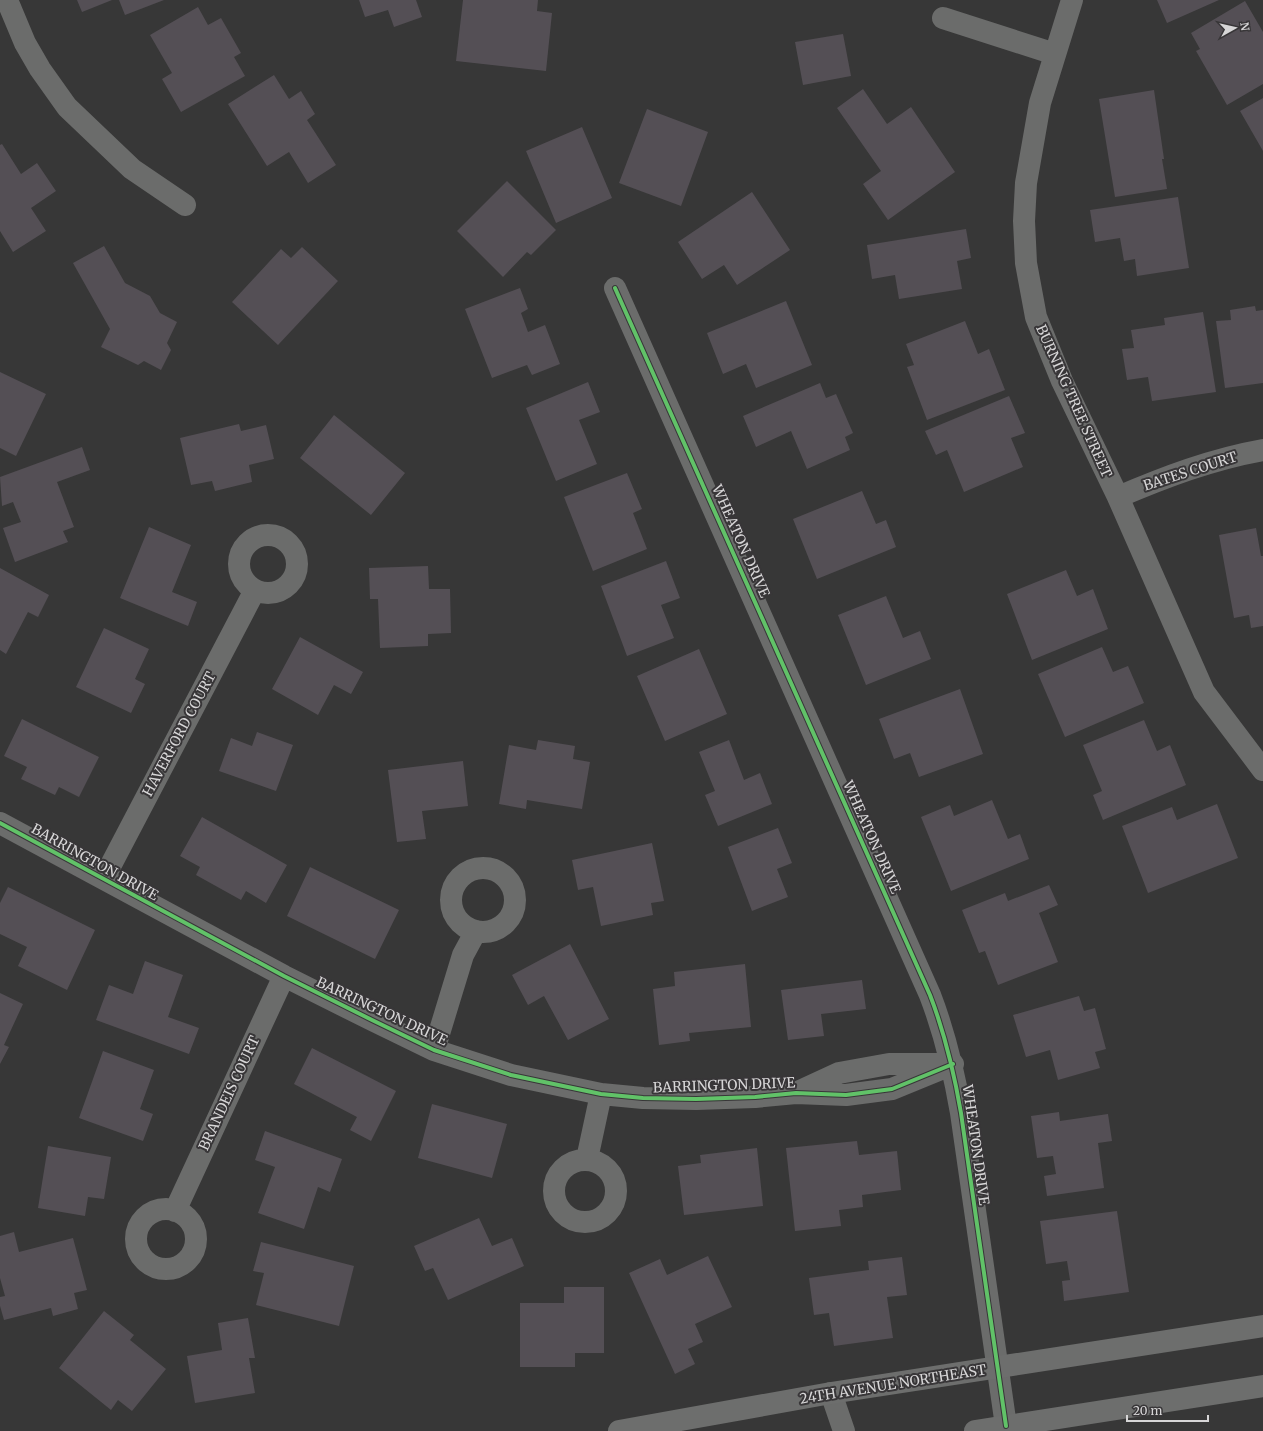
<svg xmlns="http://www.w3.org/2000/svg" width="1263" height="1431" font-family="Merriweather,serif">
  <style>
    .building { fill: #544f55 }
    .lines { fill: none; stroke-linecap: round; stroke-linejoin: round }
    .street { stroke: #6b6c6b; stroke-width: 22 }
    .secondary { stroke: #6d6e6d; stroke-width: 22 }
    .cycleway-casing { stroke: #383638; stroke-width: 6 }
    .cycleway { stroke: #61c268; stroke-width: 4 }
    .labels { text-anchor: middle; stroke-width: 4; stroke-linejoin: round; paint-order: stroke }
    .street-label { font-size: 14px; fill: #d7d6d7; stroke: #383638 }
  </style>
  <rect width="100%" height="100%" fill="#373737"/>
  <path class="building" d="M77 0H112L82 12Z
    M119 0H164L125 15Z
    M359 0H416L422 17 394 27 388 10 365 17Z
    M463 0H538L537 11 552 13 546 71 456 61Z
    M1157 0H1219L1167 23Z
    M1245 1 1263 32V84L1227 105 1196 51 1200 49 1191 33Z
    M198 7 208 25 221 18 241 53 234 57 245 76 181 112 162 79 172 73 150 35Z
    M843 34 851 76 803 85 795 42Z
    M274 75 289 99 301 91 315 114 307 120 336 165 308 183 289 152 267 166 228 104Z
    M863 89 887 124 911 107 955 172 888 220 863 184 881 171 837 108Z
    M1154 90 1164 159H1162L1167 189 1115 197 1099 99Z
    M1263 98V151L1240 111Z
    M647 109 708 132 681 206 619 183Z
    M582 127 612 198 556 223 526 151Z
    M2 144 21 174 37 163 56 191 31 208 46 231 13 252 0 231V145Z
    M507 181 556 230 531 255 527 252 503 277 457 231Z
    M752 192 790 250 737 285 724 265 702 279 678 242Z
    M1178 197 1189 268 1137 276 1135 259 1124 261 1120 238 1095 242 1090 210Z
    M966 229 971 258 957 261 962 289 899 299 895 275 872 279 867 245Z
    M104 246 125 283 150 296 160 313 177 322 167 343 171 350 161 370 144 361 138 365 101 347 110 329 73 263Z
    M302 247 338 281 278 345 232 302 281 249 291 258Z
    M520 288 528 309 521 313 528 332 545 325 560 364 532 375 527 365 492 378 465 309Z
    M786 301 812 365 756 388 746 364 723 374 707 333Z
    M1255 306 1256 311 1263 310V383L1225 388 1216 321 1231 320 1230 310Z
    M1203 312 1216 392 1152 401 1148 377 1127 380 1122 349 1134 348 1131 330 1165 325 1164 318Z
    M965 321 978 354 989 349 1005 390 927 420 907 367 914 365 906 344Z
    M0 372 46 394 16 456 0 448Z
    M588 382 600 412 579 420 597 464 556 481 526 408Z
    M820 383 826 398 836 394 853 433 845 437 850 450 807 469 791 431 756 447 743 416Z
    M1009 396 1025 433 1011 438 1023 467 964 492 947 450 936 455 925 431Z
    M334 415 405 473 371 515 300 458Z
    M239 424 241 431 266 425 274 459 249 465 252 482 215 491 212 481 191 485 180 438Z
    M82 447 90 470 57 482 74 527 63 531 68 542 15 562 3 528 21 522 13 502 2 506 0 477Z
    M627 473 642 509 633 513 647 549 593 571 564 497Z
    M862 491 876 524 886 520 896 547 817 579 793 519Z
    M149 527 191 545 172 592 197 602 188 626 120 598Z
    M1256 528 1261 556H1263V626L1251 628 1249 615 1234 618 1219 535Z
    M666 561 680 598 661 605 674 638 627 656 601 586Z
    M428 566 429 589H450L451 633 428 634V646L380 648 378 599H370L369 568Z
    M0 568 49 595 38 617 28 612 6 654 0 650Z
    M1066 570 1077 596 1093 589 1108 629 1032 660 1007 594Z
    M886 596 903 638 920 631 931 659 866 685 838 615Z
    M104 628 149 649 135 679 145 684 131 713 76 687Z
    M300 637 363 672 351 694 334 685 318 715 272 689Z
    M1102 647 1113 672 1128 666 1144 703 1065 737 1038 674Z
    M699 649 727 714 665 741 637 676Z
    M960 689 983 754 919 777 910 753 894 759 879 719Z
    M22 719 99 757 79 797 59 787 55 795 21 779 27 767 4 756Z
    M1144 720 1157 751 1170 745 1186 785 1103 820 1093 795 1102 791 1083 745Z
    M257 732 293 745 276 791 219 771 231 738 252 746Z
    M538 740 575 746 573 759 590 762 582 809 527 800 526 809 499 804 509 745 536 750Z
    M729 740 744 780 760 773 772 804 718 826 705 795 715 791 699 752Z
    M463 761 468 806 422 811 426 839 397 842 388 770Z
    M992 800 1008 839 1020 834 1029 859 951 891 921 817 950 805 954 816Z
    M1217 804 1238 858 1148 893 1122 826 1172 807 1177 820Z
    M202 817 287 865 266 903 246 891 241 900 196 875 200 867 180 856Z
    M778 828 792 863 777 869 788 897 752 911 728 847Z
    M652 843 664 901 651 903 653 915 601 926 593 887 578 890 572 860Z
    M310 867 399 910 375 959 287 916Z
    M1049 885 1058 905 1039 913 1058 962 998 985 985 951 979 953 962 910 1005 893 1008 901Z
    M8 887 95 930 67 990 18 966 27 947 0 934V903Z
    M570 944 609 1019 568 1040 544 996 528 1005 512 975Z
    M145 961 183 975 168 1017 199 1028 189 1054 96 1020 109 985 133 994Z
    M745 964 751 1027 689 1033 690 1041 659 1045 653 989 675 986 674 972Z
    M862 980 866 1009 821 1014 824 1036 788 1040 781 990Z
    M0 993 23 1004 4 1045 9 1047 0 1064Z
    M1079 996 1084 1011 1095 1008 1106 1049 1095 1052 1100 1068 1058 1080 1050 1050 1026 1057 1013 1015Z
    M312 1048 396 1091 371 1141 350 1130 357 1117 294 1084Z
    M103 1051 154 1070 140 1109 153 1114 143 1141 79 1118Z
    M432 1104 507 1124 492 1178 418 1158Z
    M1059 1112 1060 1121 1108 1114 1112 1141 1098 1143 1104 1188 1047 1196 1044 1176 1056 1174 1053 1156 1037 1158 1031 1116Z
    M265 1131 342 1159 330 1192 318 1187 304 1229 258 1213 275 1167 255 1160Z
    M857 1141 859 1155 897 1151 901 1190 862 1195 863 1207 839 1210 841 1226 795 1231 786 1148Z
    M48 1146 111 1157 104 1199 88 1197 85 1216 38 1208Z
    M757 1148 763 1206 684 1215 678 1166 701 1163 700 1155Z
    M1117 1211 1129 1292 1064 1301 1062 1281 1070 1280 1067 1261 1046 1264 1040 1221Z
    M479 1218 492 1246 512 1238 524 1266 448 1300 433 1268 425 1271 414 1246Z
    M14 1232 19 1252 73 1238 87 1290 74 1293 78 1309 53 1316 51 1308 4 1320 0 1306V1297L5 1296 0 1278V1236Z
    M261 1242 354 1266 339 1326 256 1305 264 1273 253 1271Z
    M708 1256 732 1307 695 1324 703 1342 688 1349 695 1364 675 1374 629 1273 660 1259 667 1275Z
    M902 1257 907 1295 887 1297 893 1338 834 1346 829 1313 814 1315 809 1278 869 1270 868 1261Z
    M564 1287H604V1353H575V1367H520V1303H564Z
    M104 1311 134 1335 130 1340 166 1369 132 1411 118 1400 111 1410 59 1368Z
    M248 1318 255 1358H249L255 1393 195 1403 187 1356 222 1350 218 1323Z"/>
  <g class="lines">
    <path class="street" d="M7 0 25 43 40 69 67 107 132 169 185 205
      M1072 0 1040 103 1026 183 1024 221 1026 263 1036 317 1062 381 1118 497 1204 692 1263 770
      M943 18 1055 54
      M615 288 930 995C945 1034 954 1072 961 1113L1006 1426
      M1118 497C1165 477 1212 459 1263 450
      M239 564a29 29 0 1 1 58 0a29 29 0 1 1-58 0Z
      M0 823 284 976 372 1020 434 1050 511 1075 601 1094 643 1098 696 1099 755 1097 796 1093 846 1095 892 1089 953 1064
      M451 900a32 32 0 1 1 64 0a32 32 0 1 1-64 0Z
      M104 878 255 590
      M434 1050 463 955 476 931
      M800 1091 839 1073 889 1064H941
      M587 1159 601 1094
      M554 1191a31 31 0 1 1 62 0a31 31 0 1 1-62 0Z
      M136 1239a30 30 0 1 1 60 0a30 30 0 1 1-60 0Z
      M175 1211 284 976
      M831 1393 844 1431"/>
    <path class="secondary" d="M619 1431 831 1393 1263 1326
      M975 1431 1263 1386"/>
    <g class="cycleway-casing">
      <path id="cycleway" d="M615 288 930 995C945 1034 954 1072 961 1113L1006 1426
        M0 823 284 976 372 1020 434 1050 511 1075 601 1094 643 1098 696 1099 755 1097 796 1093 846 1095 892 1089 953 1064"/>
    </g>
    <use href="#cycleway" class="cycleway"/>
  </g>
  <g class="labels">
    <g class="street-label">
      <text transform="translate(1074 401) rotate(66)" y="5">BURNING TREE STREET</text>
      <text transform="translate(1190 471) rotate(-18)" y="5">BATES COURT</text>
      <text transform="translate(741 541) rotate(66)" y="5">WHEATON DRIVE</text>
      <text transform="translate(179 734) rotate(-62)" y="5">HAVERFORD COURT</text>
      <text transform="translate(872 837) rotate(66)" y="5">WHEATON DRIVE</text>
      <text transform="translate(95 862) rotate(29)" y="5">BARRINGTON DRIVE</text>
      <text transform="translate(382 1011) rotate(25)" y="5">BARRINGTON DRIVE</text>
      <text transform="translate(724 1085) rotate(-2)" y="5">BARRINGTON DRIVE</text>
      <text transform="translate(229 1093) rotate(-65)" y="5">BRANDEIS COURT</text>
      <text transform="translate(976 1145) rotate(82)" y="5">WHEATON DRIVE</text>
      <text transform="translate(893 1384) rotate(-9)" y="5">24TH AVENUE NORTHEAST</text>
    </g>
  </g>
  <g transform="translate(1235 28) rotate(82)" stroke="#383638" stroke-width="3" paint-order="stroke">
  <path d="M0-3L7 15L0 10L-7 15Z" fill="#d7d6d7"/>
  <text y="-6" font-size="11" font-weight="bold" text-anchor="middle" fill="#d7d6d7">N</text>
  </g>
  <path d="M1127 1415v6h81v-6" fill="none" stroke="#d7d6d7" stroke-width="2"/>
  <text x="1133" y="1415" font-size="12" fill="#d7d6d7" stroke="#383638" stroke-width="3" paint-order="stroke">20 m</text>
</svg>
